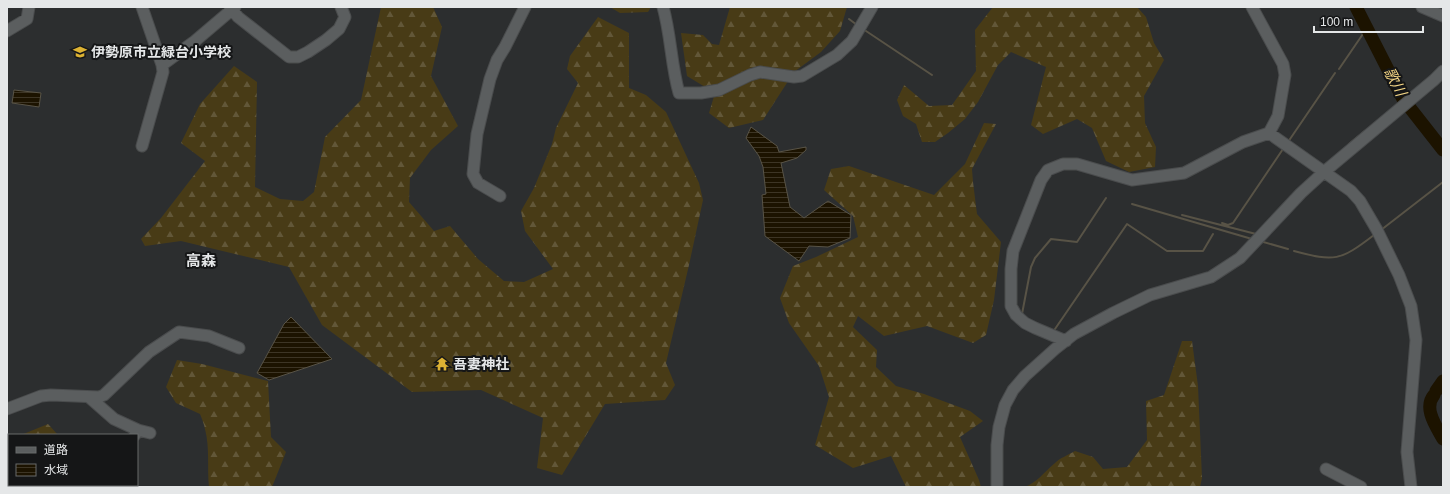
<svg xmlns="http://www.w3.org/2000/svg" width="1450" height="494" font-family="Helvetica,'Noto Sans JP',sans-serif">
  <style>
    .forest { fill: url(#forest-firs) }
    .park { fill: url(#park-tufts) }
    .water { fill: url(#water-rules); stroke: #585346 }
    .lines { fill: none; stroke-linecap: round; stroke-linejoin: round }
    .stream { stroke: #585346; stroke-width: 2 }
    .river { stroke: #1c1300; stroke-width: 13 }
    .minor-casing { stroke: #4a4c4d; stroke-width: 13 }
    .minor { stroke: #5b5e5f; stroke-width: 11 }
    .labels { text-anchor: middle; stroke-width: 4; stroke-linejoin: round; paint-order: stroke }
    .poi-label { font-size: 14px; font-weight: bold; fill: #e5e7e8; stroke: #151617; text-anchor: start }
    .water-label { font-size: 15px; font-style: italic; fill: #f3d585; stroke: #151617 }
    .neighbourhood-label { font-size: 15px; font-weight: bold; fill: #e5e7e8; stroke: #151617 }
  </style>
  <defs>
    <pattern id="forest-firs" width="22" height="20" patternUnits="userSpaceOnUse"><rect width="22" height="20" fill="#483b16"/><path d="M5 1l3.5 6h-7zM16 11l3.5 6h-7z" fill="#625738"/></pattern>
    <pattern id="park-tufts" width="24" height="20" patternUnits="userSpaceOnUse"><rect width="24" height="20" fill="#483b16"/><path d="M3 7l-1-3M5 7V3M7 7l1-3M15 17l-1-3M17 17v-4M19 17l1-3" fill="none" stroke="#625738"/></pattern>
    <pattern id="water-rules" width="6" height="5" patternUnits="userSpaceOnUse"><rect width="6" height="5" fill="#1c1300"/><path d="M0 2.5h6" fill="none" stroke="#3d3525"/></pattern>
  </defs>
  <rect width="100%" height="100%" fill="#2c2e2f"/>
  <path class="forest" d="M381 7H433L442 27 431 76 458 126 431 150 410 178 409 202 434 231 450 226 478 259 504 281 524 282 553 269 525 231 521 211 534 188 552 144 556 128 578 83 567 69 570 56 598 17 629 33V88L646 95 666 112 699 183 703 200 689 265 666 363 675 385 665 400 605 404 562 475 537 468 543 418 481 390 412 392 322 325 289 267 181 241 145 246 141 239 161 218 205 161 181 143 200 104 234 66 257 82 255 187 280 199 303 201 314 192 325 137 361 100Z
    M610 7H651L648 12 620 13Z
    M730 7H847L840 31 821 52 794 72 763 120 729 128 709 113 715 93 687 76 681 33 703 35 712 44 719 45Z
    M993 7H1137L1146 17 1154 43 1164 60 1144 96 1145 123 1156 147 1155 167 1129 172 1106 161 1092 128 1077 119 1043 134 1031 125 1046 67 1011 52 998 65 978 102 965 119 948 133 935 142H922L916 124 903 116 897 100 904 85 929 106 952 105 976 71 975 30Z
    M984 123 996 124 972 169 973 182 977 214 1001 242 994 300 986 335 973 343 927 326 884 336 858 316 853 327 877 350 876 367 896 386 924 394 970 411 983 421 960 437 979 480 981 487H906L891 456 853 468 815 445 829 397 819 366 789 323 780 298 793 266 816 257 858 237 853 216 824 190 831 169 849 166 934 195 965 164Z
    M1182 341H1192L1198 386 1202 478 1200 487H1024C1036 484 1045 471 1055 463 1060 458 1068 455 1075 451L1093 457 1103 469 1127 467 1147 440 1146 401 1164 395Z
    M177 360 202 364 268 381 271 437 286 452 272 487H209C207 468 210 448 205 429 204 424 202 419 200 414L176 403 166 387Z
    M48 424 58 435H21Z"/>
  <path class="park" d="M70 485H132L133 487H73Z"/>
  <path class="water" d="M14 90 41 93 39 107 12 103Z
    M751 127 777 146 779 152 806 147V150L797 158 781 163 790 207 804 218 828 201 851 215 850 238 828 247 809 246 799 261 765 236 762 195 766 194 763 167 759 156 746 138Z
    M291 317 332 359 269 380 257 373 284 324Z"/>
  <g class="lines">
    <path class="stream" d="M849 19 857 25
      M863 29 932 75
      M1339 69 1367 28
      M1288 142 1335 73
      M1349 144 1366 130
      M1132 204 1252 239
      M1182 215 1256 234
      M1222 223 1228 225 1233 223 1283 149
      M1381 230 1443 182
      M1260 241 1288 249
      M1294 251C1335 262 1340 261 1374 235
      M1022 314 1031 267 1035 258 1051 239 1077 242 1106 198
      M1055 329 1127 224 1167 251H1203L1213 234"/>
    <path class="river" d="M1356 7 1403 99 1443 150
      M1436 391 1443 381
      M1434 395C1423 408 1436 426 1443 439"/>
    <g class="minor-casing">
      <path id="minor" d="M142 7 162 65 163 72 142 146
        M230 7 238 17 289 57H298L308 52 326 40 339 29 345 17 341 7
        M663 7C671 35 671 65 679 93H701L719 90 750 75 760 72 794 77 802 76 837 55 852 41 872 7
        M1252 7 1283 64 1285 75 1278 116 1269 133
        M1422 7 1443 16
        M7 31 27 19 29 7
        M162 65 195 41 235 7
        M500 196 478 183 473 174 477 134 490 79 497 60 505 47 525 7
        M1066 341 1035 328 1025 323 1016 315 1011 306V269L1013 251 1041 180 1048 170 1063 164H1077L1132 180 1184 173 1243 142 1269 133 1351 191 1360 201 1377 230 1399 275 1411 306 1416 340 1407 452 1411 487
        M89 397 114 419 138 430 135 435
        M7 409 41 396 51 395 99 397 104 395 149 352 179 332 209 336 239 348
        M138 430 150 433
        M1326 469 1361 487
        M7 477 9 478
        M20 485 23 487
        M997 487V445L999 427 1005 405 1013 390 1025 376 1055 349 1074 334 1113 313 1150 295 1211 277 1240 258 1301 193 1324 172 1434 80 1443 71"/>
    </g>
    <use href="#minor" class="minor"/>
  </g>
  <defs>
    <g id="school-bare" transform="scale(1.08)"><path d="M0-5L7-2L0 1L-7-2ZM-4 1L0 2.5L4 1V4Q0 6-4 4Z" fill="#dcb233" stroke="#151617" stroke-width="2.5" paint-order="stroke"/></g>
    <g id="temple-bare" transform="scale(1.08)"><path d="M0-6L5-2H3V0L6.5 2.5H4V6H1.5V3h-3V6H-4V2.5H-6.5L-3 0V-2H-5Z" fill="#dcb233" stroke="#151617" stroke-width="2.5" paint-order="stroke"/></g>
  </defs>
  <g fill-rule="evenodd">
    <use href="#school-bare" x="80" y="52"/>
    <use href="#temple-bare" x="442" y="364"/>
  </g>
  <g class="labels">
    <g class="poi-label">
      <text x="91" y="57">伊勢原市立緑台小学校</text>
      <text x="453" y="369">吾妻神社</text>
    </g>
    <g class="water-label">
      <text transform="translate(1395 82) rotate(62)" y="5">歌川</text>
    </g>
    <g class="neighbourhood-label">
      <text x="201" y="266">高森</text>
    </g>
  </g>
  <rect width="1450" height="494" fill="none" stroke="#e5e7e8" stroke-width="16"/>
  <rect x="8" y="434" width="130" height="52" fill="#151617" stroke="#686a6b"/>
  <rect x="16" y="447" width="20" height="6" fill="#5b5e5f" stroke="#686a6b"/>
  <text x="44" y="454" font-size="12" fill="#e5e7e8">道路</text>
  <rect x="16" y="464" width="20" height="12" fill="url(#water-rules)" stroke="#686a6b"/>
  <text x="44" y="474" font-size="12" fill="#e5e7e8">水域</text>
  <path d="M1314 26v6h109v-6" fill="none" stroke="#e5e7e8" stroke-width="2"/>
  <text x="1320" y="26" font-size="12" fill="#e5e7e8" stroke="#151617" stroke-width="3" paint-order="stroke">100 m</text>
</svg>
